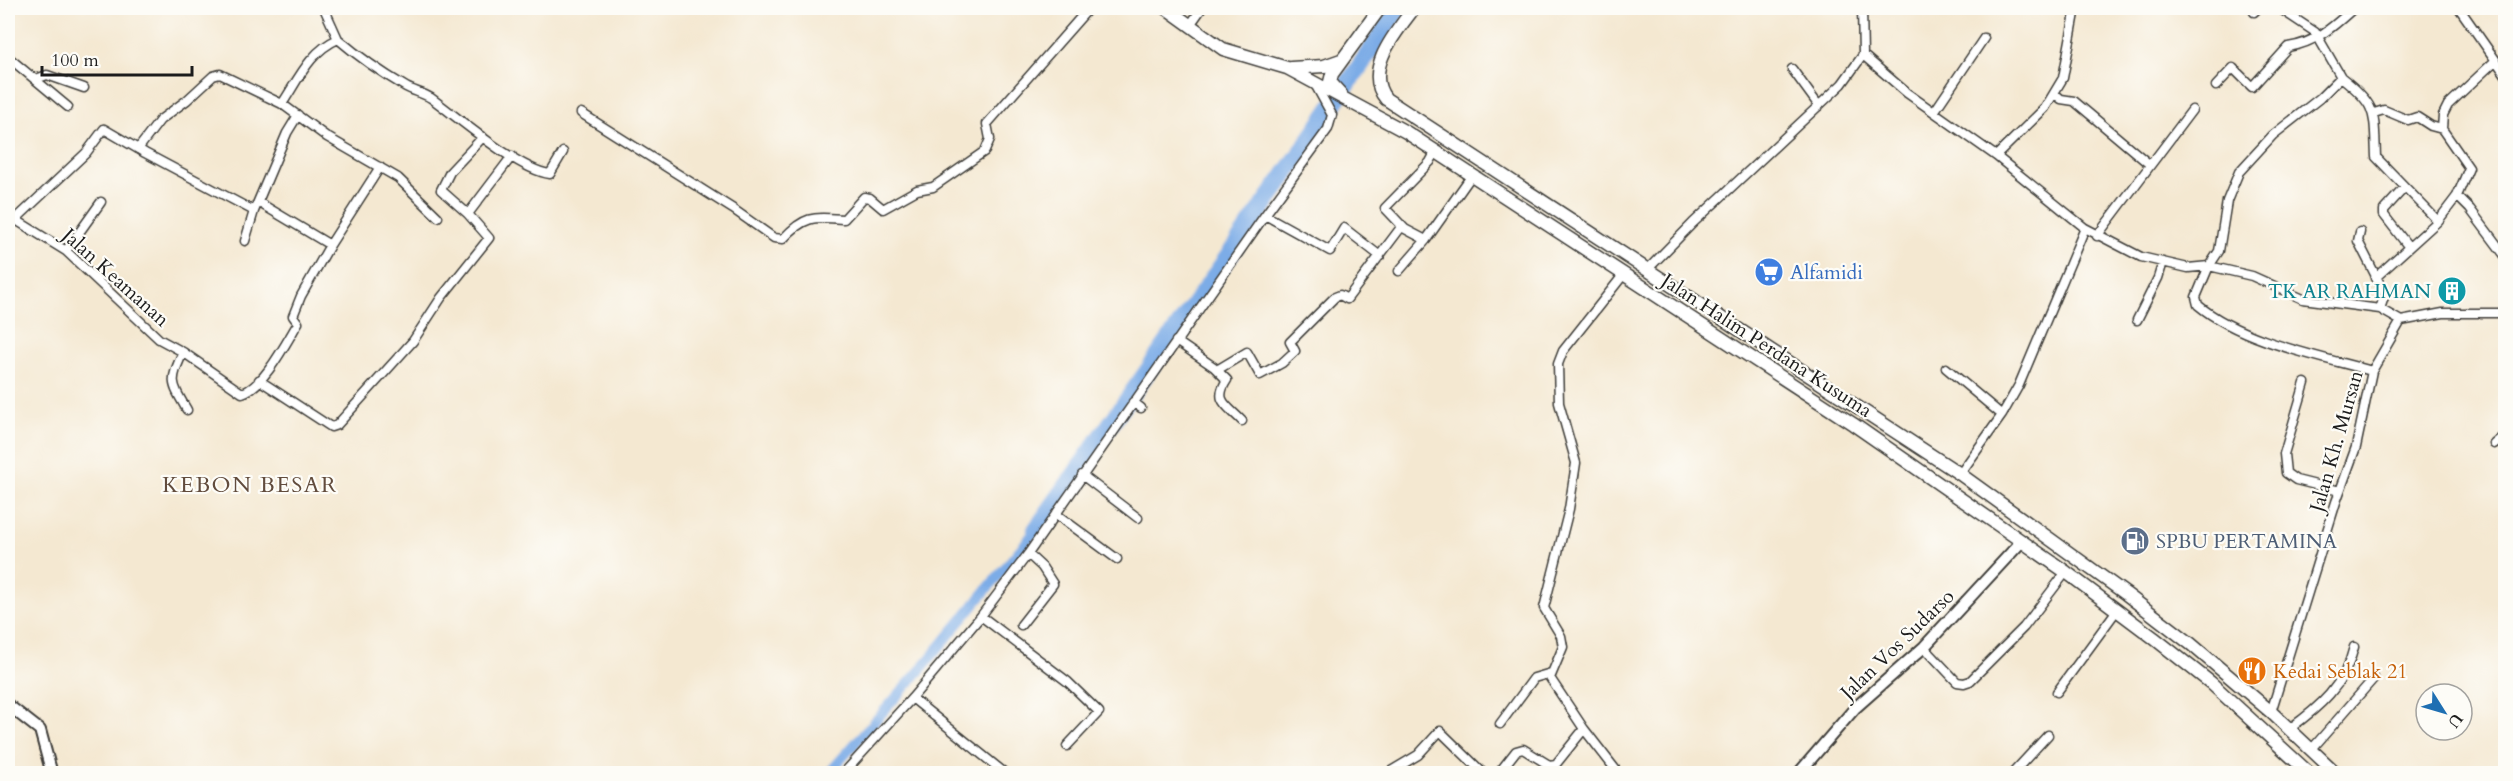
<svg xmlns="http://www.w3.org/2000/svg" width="2513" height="781" font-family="Cardo,serif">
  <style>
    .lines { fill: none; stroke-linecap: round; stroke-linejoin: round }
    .canal { stroke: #7bace7; stroke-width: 10 }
    .river { stroke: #7bace7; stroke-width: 18 }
    .minor-casing { stroke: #3c3b37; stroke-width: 11 }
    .tertiary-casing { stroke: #3c3b37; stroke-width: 14 }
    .secondary-casing { stroke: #3c3b37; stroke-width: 15 }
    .minor { stroke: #fff; stroke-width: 8 }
    .tertiary { stroke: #fff; stroke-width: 10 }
    .secondary { stroke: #fff; stroke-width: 12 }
    .labels { text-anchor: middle; stroke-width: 4.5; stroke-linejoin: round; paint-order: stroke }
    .shop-label { font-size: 20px; fill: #366cbe; stroke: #fdfcf7; text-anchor: start }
    .street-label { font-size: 20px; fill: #1c1c1c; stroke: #fdfcf7 }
    .culture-label { font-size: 20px; fill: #0d838f; stroke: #fdfcf7; text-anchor: end }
    .service-label { font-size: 20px; fill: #4e5e75; stroke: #fdfcf7; text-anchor: start }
    .food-label { font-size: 20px; fill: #c56008; stroke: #fdfcf7; text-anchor: start }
    .quarter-label { font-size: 22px; letter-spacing: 1.5px; fill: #624c3d; stroke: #fdfcf7 }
  </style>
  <rect width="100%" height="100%" fill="#fdfcf7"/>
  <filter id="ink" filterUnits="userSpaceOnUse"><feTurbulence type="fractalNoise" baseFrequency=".0167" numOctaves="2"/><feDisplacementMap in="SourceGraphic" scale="12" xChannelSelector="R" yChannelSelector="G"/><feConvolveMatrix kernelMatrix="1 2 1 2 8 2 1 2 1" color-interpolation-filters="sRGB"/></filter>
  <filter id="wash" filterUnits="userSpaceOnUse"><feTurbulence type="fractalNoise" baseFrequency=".008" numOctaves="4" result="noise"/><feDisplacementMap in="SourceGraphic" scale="24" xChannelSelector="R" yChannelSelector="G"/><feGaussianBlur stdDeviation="1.35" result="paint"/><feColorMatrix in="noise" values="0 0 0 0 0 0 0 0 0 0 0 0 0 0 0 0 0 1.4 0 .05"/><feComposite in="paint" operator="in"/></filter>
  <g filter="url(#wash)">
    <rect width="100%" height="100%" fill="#f4e8d1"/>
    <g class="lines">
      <path class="canal" d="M828 774 922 668 1036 530"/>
      <path class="river" d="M1036 530 1303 150 1399 8"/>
    </g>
  </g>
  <g filter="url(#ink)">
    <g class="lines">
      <g class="minor-casing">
        <path id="minor" d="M2279 8 2315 32 2341 77 2320 98 2273 135 2239 172 2227 201 2219 251 2209 266 2196 297 2198 305C2241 341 2318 356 2372 371
          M2459 8 2506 75
          M2254 12 2258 8
          M1190 25 1202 8
          M338 39C359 57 382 73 406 87 413 91 423 93 431 98 459 118 518 170 550 174L563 152
          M1863 55 1907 93 1996 156 2085 228 2141 257 2188 268 2209 266 2252 276 2303 299 2380 309 2401 321 2443 313H2506
          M8 57 68 107
          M1792 69 1819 106
          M2341 77C2378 106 2374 112 2376 157L2438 221
          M36 79 47 75 84 88
          M2216 86 2233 68 2252 87 2288 47C2316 43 2334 26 2354 8
          M2054 93 2061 99 2074 101 2149 164
          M282 104C298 80 310 51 338 39L324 8
          M1934 112 1984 38
          M581 113 733 209 774 238 783 239C805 215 814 217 844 219L864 197 870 198 883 209 917 190 933 187 985 151 990 139 987 124 1089 8
          M2374 113 2384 110 2408 120 2417 117 2431 126 2442 129 2469 168 2457 196 2438 221 2375 278
          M2442 129 2443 115 2448 105 2495 61
          M138 149 160 120 187 100 213 76 220 74 282 104 327 137 398 178 438 217
          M1996 156 2045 108 2063 78 2076 8
          M2405 187 2384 210V215L2408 246
          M2457 196 2470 209 2506 257
          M258 202 330 245
          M254 211 287 133 298 115
          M468 214 441 190 450 172 483 137
          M8 215 66 251 159 339 183 352 242 393C263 388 287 341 298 323L293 316 301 296 330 245 380 167
          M1265 215 1330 251 1344 228 1380 256
          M15 220 86 153 104 129 145 153 254 211 245 241
          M2360 232 2358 241 2385 294 2380 309
          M2097 236 2192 110
          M1426 240 1405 229 1385 208 1430 162 1436 151
          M66 251 101 202
          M1648 269 1693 223 1842 84 1863 55 1862 8
          M1399 271 1426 240 1472 175
          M2137 320 2158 278 2163 262
          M1176 341 1214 367 1227 380C1213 401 1227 405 1242 421
          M183 352C170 382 170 381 187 410
          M1946 368 2002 415
          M1217 370 1247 352 1260 375 1282 363 1295 351 1290 342 1335 297 1340 295 1347 299 1402 226
          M259 380 331 427 337 425 413 341 441 298 489 238 468 214 512 156
          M2305 383 2284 454 2286 473 2296 480 2340 491
          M1133 402 1141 408
          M2494 444 2506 434
          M1960 474 2002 415 2019 385 2085 228
          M1082 475 1138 518
          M1056 514 1117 559
          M981 616 1068 682 1099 712 1067 746
          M1021 625 1053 584 1042 567 1028 554
          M1924 647 1957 682 1964 683 1970 681 2024 627 2066 572
          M2057 692 2117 610
          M912 698 1006 774
          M2271 712 2336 502 2356 447 2372 371 2401 321
          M1500 724 1534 678 1551 673
          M2289 729C2320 707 2345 685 2354 647
          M2311 750 2374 678
          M843 774 912 698 981 616 1028 554 1265 215 1328 129 1332 115 1316 86
          M1386 774 1418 755 1440 731 1484 774
          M1498 774 1516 751 1523 749 1549 765 1556 764 1584 729
          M1619 774 1584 729 1550 678 1563 647 1561 636 1544 608 1569 509 1576 463 1559 403 1558 364 1563 351 1624 274
          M2012 774 2048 735"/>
      </g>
      <g class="tertiary-casing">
        <path id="tertiary" d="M8 705 40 730 52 774
          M1798 774 1855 708 1924 647 2022 541"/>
      </g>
      <g class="secondary-casing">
        <path id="secondary" d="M1166 8 1223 49 1287 68 1406 132 1853 424 2066 572 2154 638 2211 683 2310 774
          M1414 8C1397 31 1362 70 1386 99L1960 474 2126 594 2191 644 2271 712 2337 774
          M1291 68 1324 66 1341 60
          M1341 94 1330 82 1332 74 1380 8"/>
      </g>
      <use href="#minor" class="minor"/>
      <use href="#tertiary" class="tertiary"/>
      <use href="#secondary" class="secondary"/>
    </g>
  </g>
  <defs>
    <g id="supermarket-disc" transform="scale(1.5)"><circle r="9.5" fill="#3f7fe0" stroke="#fdfcf7"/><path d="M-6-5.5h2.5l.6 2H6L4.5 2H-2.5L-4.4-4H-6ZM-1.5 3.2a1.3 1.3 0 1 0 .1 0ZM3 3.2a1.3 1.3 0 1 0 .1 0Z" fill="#fff"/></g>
    <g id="building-disc" transform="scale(1.5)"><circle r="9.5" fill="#0f9aa8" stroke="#fdfcf7"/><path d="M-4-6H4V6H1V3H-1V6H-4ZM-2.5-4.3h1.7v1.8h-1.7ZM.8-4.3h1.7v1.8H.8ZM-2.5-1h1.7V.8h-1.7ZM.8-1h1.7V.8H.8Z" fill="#fff"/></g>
    <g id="fuel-disc" transform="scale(1.5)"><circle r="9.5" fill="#5c6f8a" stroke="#fdfcf7"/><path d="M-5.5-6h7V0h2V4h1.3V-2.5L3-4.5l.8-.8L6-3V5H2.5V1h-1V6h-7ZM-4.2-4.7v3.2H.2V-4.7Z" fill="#fff"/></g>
    <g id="restaurant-disc" transform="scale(1.5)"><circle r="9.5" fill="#e8710a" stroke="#fdfcf7"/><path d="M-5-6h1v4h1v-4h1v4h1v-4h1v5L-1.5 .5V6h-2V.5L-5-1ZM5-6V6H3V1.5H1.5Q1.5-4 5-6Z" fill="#fff"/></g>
  </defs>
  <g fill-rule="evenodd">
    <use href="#supermarket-disc" x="1769" y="272"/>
    <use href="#building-disc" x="2452" y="291"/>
    <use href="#fuel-disc" x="2135" y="541"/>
    <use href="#restaurant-disc" x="2252" y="671"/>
  </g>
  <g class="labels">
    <g class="shop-label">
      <text x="1790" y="279">Alfamidi</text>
    </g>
    <g class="street-label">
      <text transform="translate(116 277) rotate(42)" y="7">Jalan Keamanan</text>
      <text transform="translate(1767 345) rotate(33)" y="7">Jalan Halim Perdana Kusuma</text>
      <text transform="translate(2336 441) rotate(-74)" y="7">Jalan Kh. Mursan</text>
      <text transform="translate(1897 644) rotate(-44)" y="7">Jalan Vos Sudarso</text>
    </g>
    <g class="culture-label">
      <text x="2431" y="298">TK AR RAHMAN</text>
    </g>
    <g class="service-label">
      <text x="2156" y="548">SPBU PERTAMINA</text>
    </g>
    <g class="food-label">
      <text x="2273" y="678">Kedai Seblak 21</text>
    </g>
    <g class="quarter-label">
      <text x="250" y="492">KEBON BESAR</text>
    </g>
  </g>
  <rect width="2513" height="781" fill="none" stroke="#fdfcf7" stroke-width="30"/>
  <g transform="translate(2444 712) rotate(127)"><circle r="28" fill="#fdfcf7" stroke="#a3a29f" stroke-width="1.5"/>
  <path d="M0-4.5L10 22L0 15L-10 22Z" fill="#1f6fb2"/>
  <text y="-9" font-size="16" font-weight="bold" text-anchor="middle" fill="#1c1c1c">U</text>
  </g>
  <path d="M42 66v9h150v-9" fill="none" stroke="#1c1c1c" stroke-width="3"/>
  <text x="51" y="66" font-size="18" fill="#1c1c1c" stroke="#fdfcf7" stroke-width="4.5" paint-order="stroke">100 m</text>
</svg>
